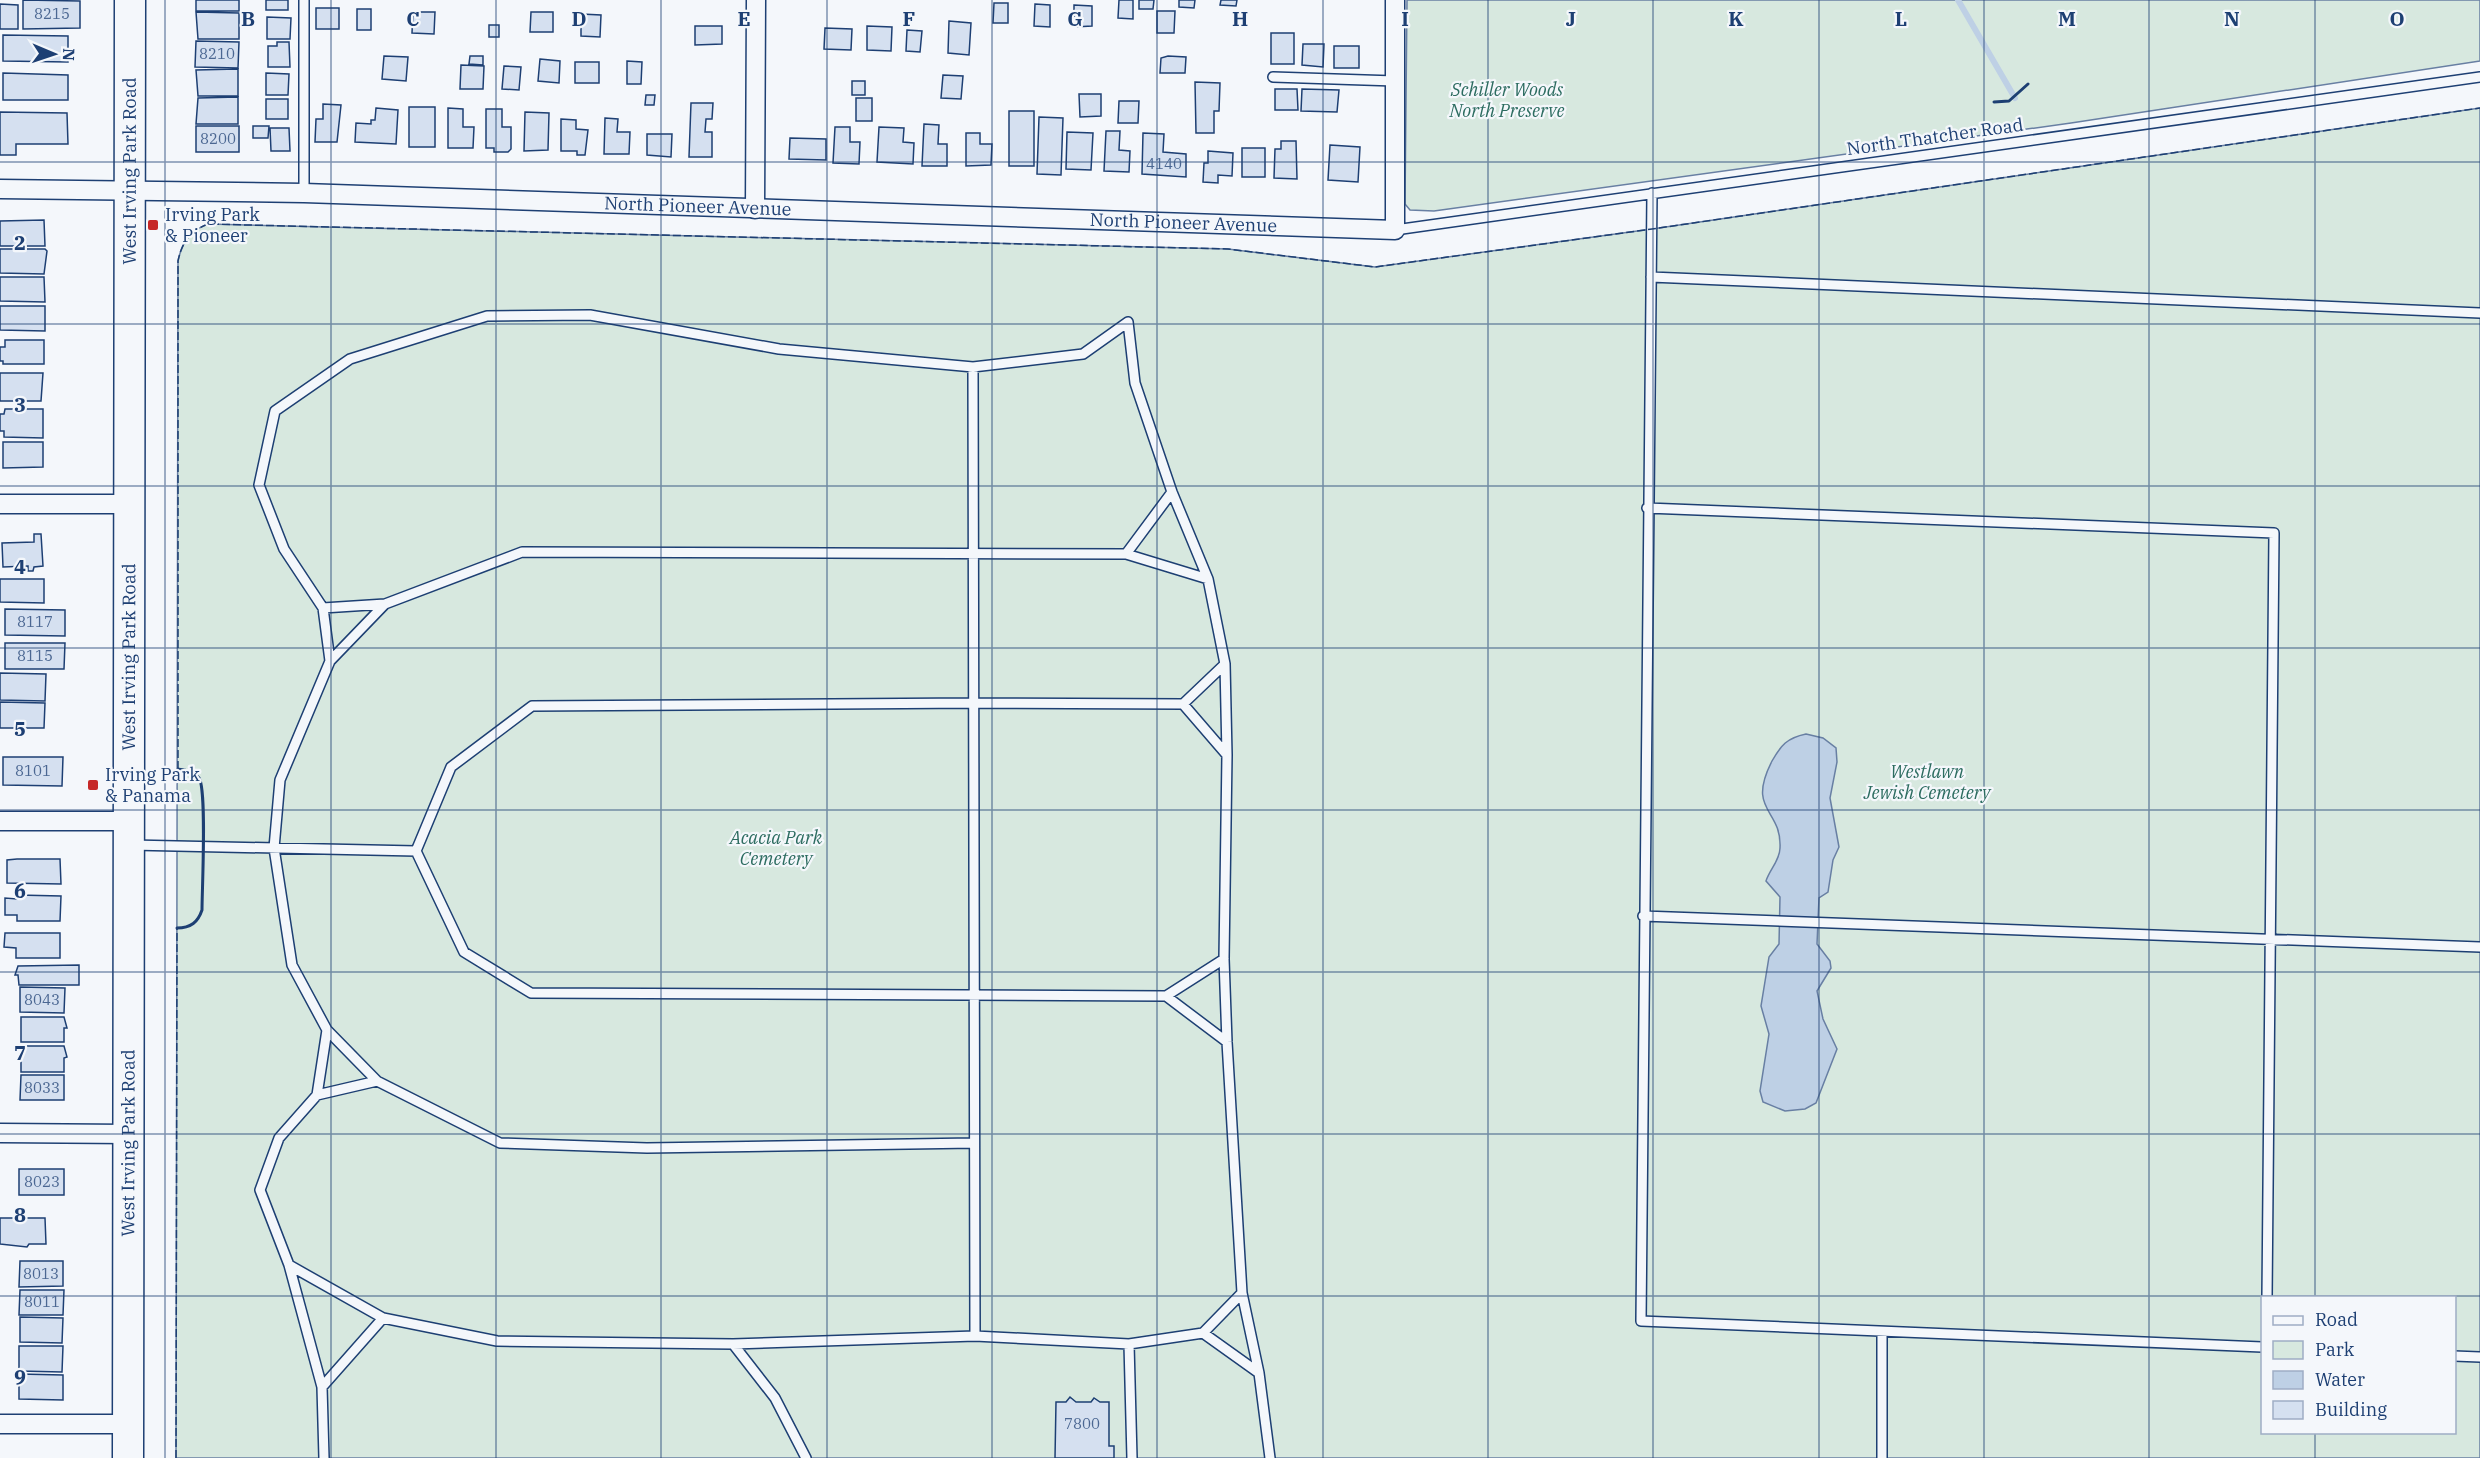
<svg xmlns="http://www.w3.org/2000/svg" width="2480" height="1458" font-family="'IBM Plex Serif',serif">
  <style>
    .green { fill: #d7e8df; stroke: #687fa3; stroke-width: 1.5; fill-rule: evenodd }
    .water { fill: #bed0e5; stroke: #687fa3; stroke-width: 1.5 }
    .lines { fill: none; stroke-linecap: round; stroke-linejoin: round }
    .stream { stroke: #bed0e5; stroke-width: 6 }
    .building { fill: #d5e0f0; stroke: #1d3f73; stroke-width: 1.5 }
    .lane-casing { stroke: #1d3f73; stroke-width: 12 }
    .street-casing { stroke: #1d3f73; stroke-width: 21 }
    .primary-casing { stroke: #1d3f73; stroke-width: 33 }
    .lane { stroke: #f4f7fb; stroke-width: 9 }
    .street { stroke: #f4f7fb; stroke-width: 18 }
    .primary { stroke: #f4f7fb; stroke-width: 30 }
    .fence { stroke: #1d3f73; stroke-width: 1.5; stroke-dasharray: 8 3; stroke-linecap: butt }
    .wall { stroke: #1d3f73; stroke-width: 3 }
    .grid { fill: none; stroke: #1d3f73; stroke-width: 1.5; stroke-opacity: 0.55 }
    .poi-dot { fill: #c62828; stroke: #f4f7fb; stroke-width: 2 }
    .labels { text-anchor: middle; stroke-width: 4.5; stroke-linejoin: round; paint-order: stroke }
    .number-label { font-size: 15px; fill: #4b6792 }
    .park-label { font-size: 18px; font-style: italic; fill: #2c6c60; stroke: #f4f7fb }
    .street-label { font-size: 18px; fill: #1d3f73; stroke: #f4f7fb }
    .poi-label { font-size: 18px; fill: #1d3f73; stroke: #f4f7fb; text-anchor: start }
    .grid-label { font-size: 20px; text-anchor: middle; font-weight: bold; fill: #1d3f73; stroke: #f4f7fb; stroke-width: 4.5; stroke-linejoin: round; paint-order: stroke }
  </style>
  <rect width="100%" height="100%" fill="#f4f7fb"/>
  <path class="green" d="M1407 0H2480V61L2071 123 1434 211 1410 210 1405 204Z
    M2480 108V1458H176L178 261C182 242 190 231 208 224L1228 249 1375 267 1652 229ZM2262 1298H2454V1432H2262Z"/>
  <path class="water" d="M1806 734 1823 738 1836 748 1837 762 1830 798 1839 847 1833 860 1828 892 1819 898 1817 944 1830 961 1831 968 1817 991 1823 1019 1837 1049 1816 1103 1805 1109 1785 1111 1763 1102 1760 1091 1769 1034 1761 1006 1769 957 1779 944 1780 897 1766 881C1770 869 1780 860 1780 848 1782 808 1746 812 1772 761 1781 745 1787 738 1806 734Z"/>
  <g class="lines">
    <path class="stream" d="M1958 0 2015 98"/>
  </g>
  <path class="building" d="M23 0 80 1V28L23 29Z
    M196 0H239V11H196Z
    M266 0H288V10H266Z
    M1119 0H1133V19L1118 18Z
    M1139 0H1154L1153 9H1139Z
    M1179 0H1195L1194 8 1179 7Z
    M1221 0H1237L1236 6 1220 5Z
    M994 3H1008V23H993Z
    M0 4 18 5V29H0Z
    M1035 4 1050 5V27L1034 26Z
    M1074 5 1092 6V26L1074 27Z
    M316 8H339V29H316Z
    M357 9H371V30H357Z
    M1157 11H1175L1174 33H1157Z
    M196 12 239 13V39H198Z
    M413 12H435L434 34 412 33Z
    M531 12H553V32H530Z
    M581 14 601 15 600 37 581 36Z
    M267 17 291 18 290 39H267Z
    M949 21 971 23 969 55 948 53Z
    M489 25H499V37H489Z
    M695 26H722V44L695 45Z
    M867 26 892 27 891 51 867 50Z
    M825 28 852 29 851 50 824 49Z
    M907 30 922 31 920 52 906 51Z
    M1271 33H1294V64H1271Z
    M3 35 68 36V62L3 61Z
    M196 41 239 42 238 68 195 67Z
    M277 42H289L290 67H268V46H277Z
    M1303 44H1324L1323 67 1302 65Z
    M1334 46H1359V68H1334Z
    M384 56 408 57 406 81 382 79Z
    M470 56H483V65L469 64Z
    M1168 56 1186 57 1185 73H1160L1161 58Z
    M540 59 560 61 559 83 538 81Z
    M627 61 642 62 641 84H627Z
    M575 62H599V83H575Z
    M461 65 484 66 483 89H460Z
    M504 66 521 67 519 90 502 89Z
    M238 69V96H198L196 70Z
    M3 73 68 75V100H3Z
    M266 73 289 74 288 95H266Z
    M943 75 963 76 961 99 941 98Z
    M852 81H865V95H852Z
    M1195 82 1220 83 1219 111H1214V133H1196Z
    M1275 89H1297L1298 110H1275Z
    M1302 89 1339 90 1337 112 1301 111Z
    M1079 94H1101V116L1080 117Z
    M646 95H655L654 105H645Z
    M238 97V124H196L198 98Z
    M856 98H872V121H856Z
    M266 99H288V119H266Z
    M1119 101H1139L1138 123H1118Z
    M691 103H713L712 119H706L705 132H712V157H689Z
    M323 104 341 105 337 142H315L316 119H323Z
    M409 107H435V147H409Z
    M376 108 398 110 396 144 355 142 356 123 371 124V120H375Z
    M448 108 463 109V127H474L473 148H448Z
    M486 109H502V127H511V149L508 152H494V148H486Z
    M1009 111H1034V166H1009Z
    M0 112 67 113 68 144H16V155H0Z
    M525 112 549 113 548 150 524 151Z
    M1039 117 1063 118 1061 175 1037 174Z
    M605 118 618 119 617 132H630L629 154H604Z
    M561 119 576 120V129L588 130 585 155H577V151H561Z
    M924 124 939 125 938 144H947V166H922Z
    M196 126H239V152H196Z
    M253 126H269L268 138H253Z
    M835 127H850V142H860L859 164 833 163Z
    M879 127 904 128 903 142 914 143 913 164 877 162Z
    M270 128H289L290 151H271Z
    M1106 131H1120L1119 150 1130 151 1129 172 1104 171Z
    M1067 132 1093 133 1091 170 1066 169Z
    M966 133H980V144H992L991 165 966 166Z
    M1143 133 1164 134 1163 152 1186 154V177L1142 174Z
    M647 134H672L671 157 647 155Z
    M790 138 826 139V160L789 159Z
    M1281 141H1296L1297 179 1274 178 1275 149H1281Z
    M1330 145 1360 147 1358 182 1328 180Z
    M1242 148H1265V177H1242Z
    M1208 151 1233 153 1232 176 1218 175V183L1203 182 1204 163H1208Z
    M44 220 45 246H0V221Z
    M0 249H45L47 251 44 274 0 273Z
    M0 277H44L45 302 0 301Z
    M0 306H45V331L0 330Z
    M5 340H44V364H3V361H0V347H5Z
    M0 373H43L41 401H0Z
    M5 409H43V438L4 437V431H0V414H4Z
    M3 442H43V467L3 468Z
    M34 534H41L43 566 34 567 33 571H28V566L3 567 2 543 34 542Z
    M0 579H44V603L0 602Z
    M5 609 65 610V636L5 635Z
    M5 643H65L64 669H5Z
    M0 673 46 674 45 701 0 700Z
    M0 702 45 703 44 728H0Z
    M3 757H63L62 786 3 785Z
    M17 859H60L61 884 7 883V860Z
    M17 895 61 896 60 921H17V915H5V898L17 899Z
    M5 933H60V958H16V948L4 947Z
    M79 965V985H19L18 975H15L18 966Z
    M20 987 65 988 64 1013 20 1012Z
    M21 1017H64L67 1028H64V1042H21Z
    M21 1046H64L67 1057 64 1058V1072H21Z
    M21 1075H64V1100H20Z
    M19 1169H64V1195H19Z
    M0 1218H45L46 1244H29L27 1247 0 1244Z
    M20 1261H63V1286L19 1287Z
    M20 1290H64L63 1315H19Z
    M20 1317 63 1318 62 1343 20 1342Z
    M19 1346H63L62 1372 19 1371Z
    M19 1374 63 1375V1400L19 1399Z
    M1070 1397 1076 1402H1091L1094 1398 1100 1402H1109V1446H1114V1458H1055L1056 1402H1066Z"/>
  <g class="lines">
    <g class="lane-casing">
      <path id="lane" d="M1273 77 1395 81
        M304 193V0
        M1652 193 1641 1321 2262 1347
        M1395 230 2480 77
        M1651 277 2480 313
        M973 367 975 1336
        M1647 508 2274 533 2267 1298
        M1126 554 1208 579
        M323 608 385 604
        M330 661 323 608 284 549 259 485 275 411 350 359 487 316 590 315 779 349 973 367 1083 354 1128 322 1135 383 1172 492 1208 579 1225 664 1227 755 1224 959 1227 1042 1242 1293 1259 1373 1270 1458
        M1225 664 1183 704 974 703 532 706 451 767 416 851 464 952 531 993 1166 996 1227 1042
        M1183 704 1227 755
        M131 845 416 851
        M1643 916 2480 947
        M1166 996 1224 959
        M377 1081 317 1095 279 1138 260 1190 289 1265 383 1318 497 1341 733 1344 975 1336 1129 1344 1203 1333 1259 1373
        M317 1095 327 1030
        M974 1143 647 1148 500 1143 377 1081 327 1030 292 965 274 848 280 780 330 661 385 604 522 552 1126 554 1172 492
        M289 1265 322 1387 324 1458
        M1203 1333 1242 1293
        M733 1344 775 1398 806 1458
        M1129 1344 1132 1458
        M2454 1356 2480 1357
        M322 1387 383 1318
        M1882 1458V1332"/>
    </g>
    <g class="street-casing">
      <g id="street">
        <path id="s1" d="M0 189 304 193 1395 230V0"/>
        <path d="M755 209 756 0"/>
        <path d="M0 504H130"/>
        <path d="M0 821H129"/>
        <path d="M0 1133 129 1134"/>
        <path d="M0 1424H128"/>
      </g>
    </g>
    <g class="primary-casing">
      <g id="primary">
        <path id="s2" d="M128 1458 130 0"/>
      </g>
    </g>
    <use href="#lane" class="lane"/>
    <use href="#street" class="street"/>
    <use href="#primary" class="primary"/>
    <path class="fence" d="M178 769V261C182 242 190 231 208 224L1228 249 1375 267 1652 229 2480 108
      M176 1458 177 928"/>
    <path class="wall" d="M1994 102 2009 101 2028 84
      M177 928C191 928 198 922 202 910 202 890 207 789 199 778 194 771 185 770 178 769"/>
  </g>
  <path class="grid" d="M165 0V1458M331 0V1458M496 0V1458M661 0V1458M827 0V1458M992 0V1458M1157 0V1458M1323 0V1458M1488 0V1458M1653 0V1458M1819 0V1458M1984 0V1458M2149 0V1458M2315 0V1298M0 162H2480M0 324H2480M0 486H2480M0 648H2480M0 810H2480M0 972H2480M0 1134H2480M0 1296H2480M2315 1432V1458"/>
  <g class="poi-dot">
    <rect x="147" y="219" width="12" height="12" rx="3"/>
    <rect x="87" y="779" width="12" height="12" rx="3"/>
  </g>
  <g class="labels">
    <g class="number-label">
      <text x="52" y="19">8215</text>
      <text x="217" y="59">8210</text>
      <text x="218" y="144">8200</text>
      <text x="1164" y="169">4140</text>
      <text x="35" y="627">8117</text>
      <text x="35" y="661">8115</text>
      <text x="33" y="776">8101</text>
      <text x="42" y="1005">8043</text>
      <text x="42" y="1093">8033</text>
      <text x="42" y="1187">8023</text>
      <text x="41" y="1279">8013</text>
      <text x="42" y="1307">8011</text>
      <text x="1082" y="1429">7800</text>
    </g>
    <g class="park-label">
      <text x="1507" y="96">Schiller Woods<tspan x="1507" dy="21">North Preserve</tspan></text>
      <text x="1927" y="778">Westlawn<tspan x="1927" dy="21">Jewish Cemetery</tspan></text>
      <text x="776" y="844">Acacia Park<tspan x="776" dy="21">Cemetery</tspan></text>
    </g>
    <g class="street-label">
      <text transform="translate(1935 137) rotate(-8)" y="6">North Thatcher Road</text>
      <text dy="6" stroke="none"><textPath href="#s2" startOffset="1287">West Irving Park Road</textPath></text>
      <text dy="6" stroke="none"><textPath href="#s1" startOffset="698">North Pioneer Avenue</textPath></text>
      <text dy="6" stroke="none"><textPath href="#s1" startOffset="1184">North Pioneer Avenue</textPath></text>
      <text dy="6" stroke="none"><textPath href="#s2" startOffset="801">West Irving Park Road</textPath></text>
      <text dy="6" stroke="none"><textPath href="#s2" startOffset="315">West Irving Park Road</textPath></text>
    </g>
    <g class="poi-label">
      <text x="165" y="221">Irving Park<tspan x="165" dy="21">&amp; Pioneer</tspan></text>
      <text x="105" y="781">Irving Park<tspan x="105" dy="21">&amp; Panama</tspan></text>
    </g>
  </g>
  <g class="grid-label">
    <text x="248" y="26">B</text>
    <text x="413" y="26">C</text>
    <text x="579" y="26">D</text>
    <text x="744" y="26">E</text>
    <text x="909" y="26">F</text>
    <text x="1075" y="26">G</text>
    <text x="1240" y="26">H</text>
    <text x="1405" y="26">I</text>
    <text x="1571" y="26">J</text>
    <text x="1736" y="26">K</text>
    <text x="1901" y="26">L</text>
    <text x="2067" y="26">M</text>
    <text x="2232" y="26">N</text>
    <text x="2397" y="26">O</text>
    <text x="20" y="250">2</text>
    <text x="20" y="412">3</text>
    <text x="20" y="574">4</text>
    <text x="20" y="736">5</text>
    <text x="20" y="898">6</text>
    <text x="20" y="1060">7</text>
    <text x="20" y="1222">8</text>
    <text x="20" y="1384">9</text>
  </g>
  <rect x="2261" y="1296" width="195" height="138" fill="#f4f7fb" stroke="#9eadc5" stroke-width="1.5"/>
  <rect x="2273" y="1316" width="30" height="9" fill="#f4f7fb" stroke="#9eadc5" stroke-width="1.5"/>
  <text x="2315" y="1326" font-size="18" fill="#1d3f73">Road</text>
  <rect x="2273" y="1341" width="30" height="18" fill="#d7e8df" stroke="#9eadc5" stroke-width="1.5"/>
  <text x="2315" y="1356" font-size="18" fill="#1d3f73">Park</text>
  <rect x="2273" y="1371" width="30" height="18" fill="#bed0e5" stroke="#9eadc5" stroke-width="1.5"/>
  <text x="2315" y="1386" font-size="18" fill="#1d3f73">Water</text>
  <rect x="2273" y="1401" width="30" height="18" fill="#d5e0f0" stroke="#9eadc5" stroke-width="1.5"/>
  <text x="2315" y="1416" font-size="18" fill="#1d3f73">Building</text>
  <g transform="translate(54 54) rotate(92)" stroke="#f4f7fb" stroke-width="4.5" paint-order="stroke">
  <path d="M0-4.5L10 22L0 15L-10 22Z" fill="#1d3f73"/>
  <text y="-9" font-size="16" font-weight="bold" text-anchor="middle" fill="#1d3f73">N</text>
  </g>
</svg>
